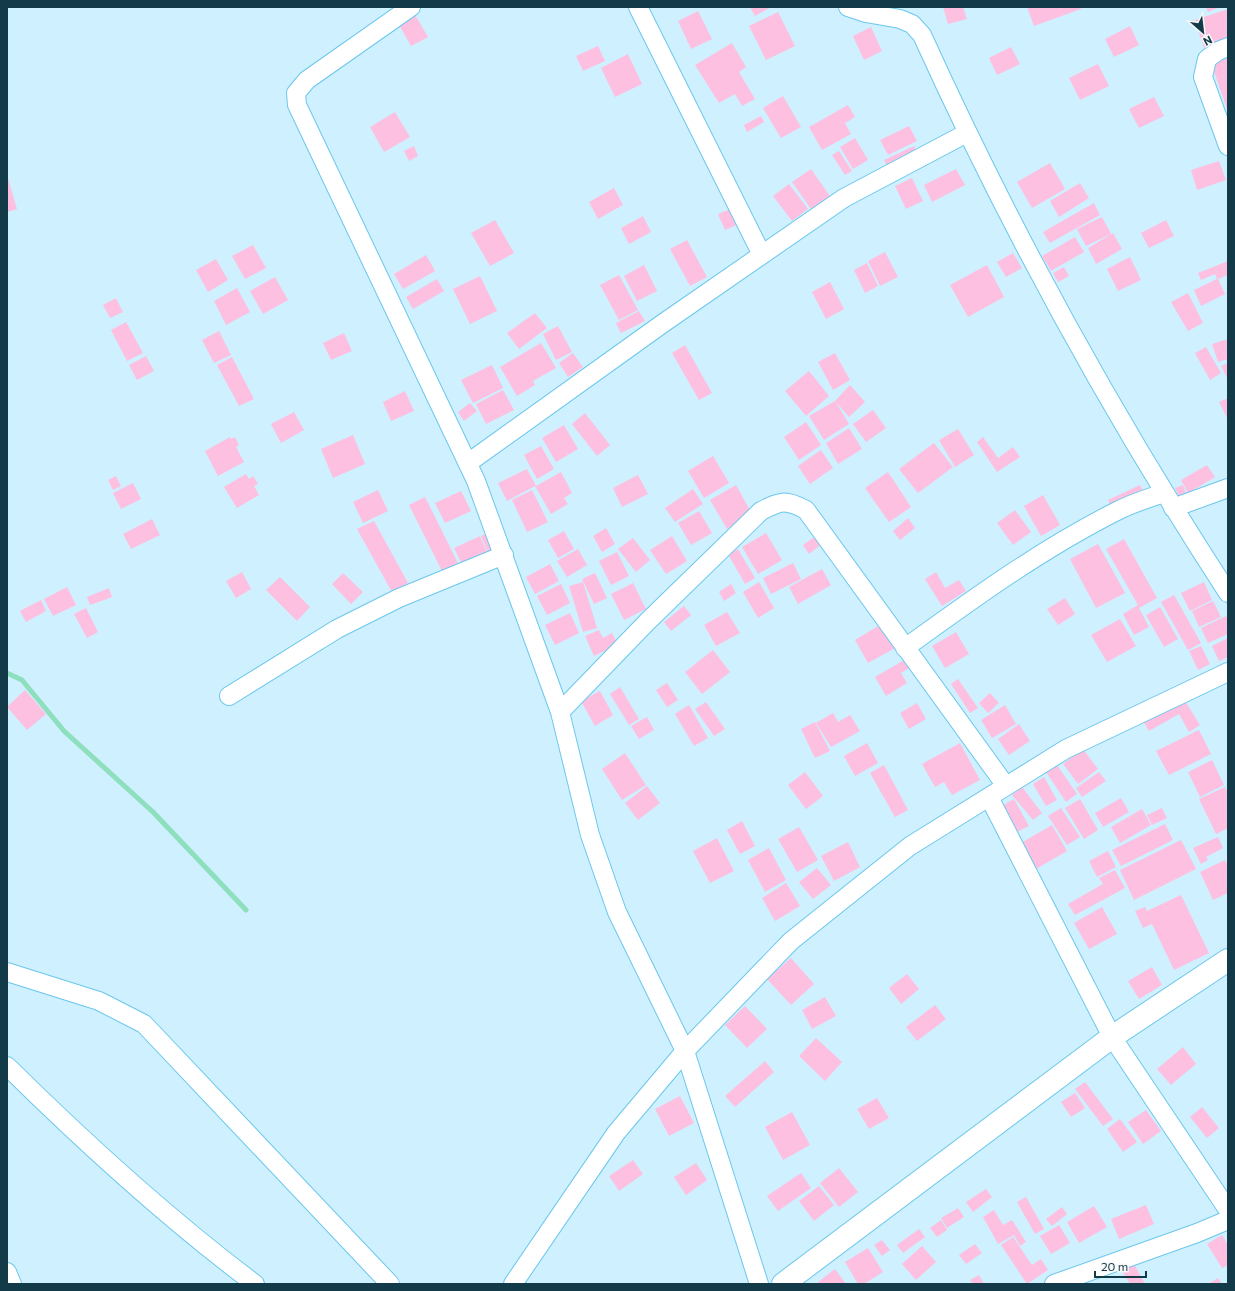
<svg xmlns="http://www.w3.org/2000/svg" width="1235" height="1291" font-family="Commissioner,sans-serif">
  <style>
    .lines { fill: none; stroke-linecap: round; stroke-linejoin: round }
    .stream { stroke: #8ddfbe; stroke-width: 5 }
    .building { fill: #fec0e0 }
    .street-casing { stroke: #6bc7ec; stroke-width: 20 }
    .secondary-casing { stroke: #6bc7ec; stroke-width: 24 }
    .street { stroke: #fff; stroke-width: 18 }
    .secondary { stroke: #fff; stroke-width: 22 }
  </style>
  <rect width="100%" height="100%" fill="#cef0ff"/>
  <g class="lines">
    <path class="stream" d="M7 673 22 680 64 731 153 812 246 910"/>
  </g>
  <path class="building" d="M750 7H771L755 16Z
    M943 7H963L967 19 948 24Z
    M1027 7H1080L1081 9 1034 26Z
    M1206 7H1220L1208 12Z
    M1228 9V39L1204 48 1195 20Z
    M698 11 712 39 691 49 678 21Z
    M778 12 795 46 766 60 749 26Z
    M414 13 428 37 411 46 398 23Z
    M1130 26 1139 45 1114 57 1105 39Z
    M871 27 882 51 864 60 853 36Z
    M732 43 746 67 739 72 755 99 742 106 735 94 719 103 695 65Z
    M598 46 605 61 583 71 576 56Z
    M1011 47 1020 64 997 75 989 58Z
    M628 54 642 84 615 97 601 68Z
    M1228 58V112L1211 63Z
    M1098 64 1109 86 1080 100 1069 78Z
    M783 96 801 127 781 138 763 108Z
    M1154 97 1164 116 1139 128 1129 109Z
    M848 105 855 117 845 123 851 134 822 150 809 127Z
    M395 112 410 137 384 152 370 127Z
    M761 116 764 122 747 132 744 125Z
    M909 126 917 141 888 155 880 140Z
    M855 138 868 160 853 169 840 147Z
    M414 146 418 156 409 161 404 151Z
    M914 146 921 160 891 174 884 160Z
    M839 151 852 171 845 175 832 155Z
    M1219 161 1226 180 1197 190 1191 170Z
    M1050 163 1065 189 1032 208 1017 182Z
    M811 169 830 196 811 209 792 182Z
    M956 169 965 185 932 202 924 185Z
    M7 175 17 209 7 212Z
    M912 178 923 201 906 209 895 186Z
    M1080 183 1089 198 1059 217 1050 201Z
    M789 184 808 209 792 221 773 196Z
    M614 188 623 205 598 219 589 202Z
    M1094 203 1100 215 1050 243 1043 232Z
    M735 207 741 223 725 230 718 214Z
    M643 216 651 232 629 244 621 228Z
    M1102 217 1111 234 1086 246 1077 229Z
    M495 220 514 253 490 266 471 233Z
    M1166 220 1174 236 1149 248 1141 233Z
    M1113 233 1122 249 1096 264 1088 248Z
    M1075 237 1084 252 1051 271 1042 256Z
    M687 240 707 277 690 286 670 249Z
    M253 245 266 268 245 279 232 256Z
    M885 252 898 277 880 286 868 261Z
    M1013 253 1022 268 1006 277 997 262Z
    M426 255 435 271 403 289 394 274Z
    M1130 257 1141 280 1118 291 1107 269Z
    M216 259 228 280 208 292 196 270Z
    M1228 261V275L1218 279 1225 294 1201 306 1194 290 1217 279 1215 274 1201 280 1198 273Z
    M867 263 878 286 865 293 854 270Z
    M644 265 657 291 637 301 624 276Z
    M987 265 1004 297 968 317 950 285Z
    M1064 267 1069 276 1058 282 1053 273Z
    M619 275 638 310 619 320 600 285Z
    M480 276 497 311 470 324 453 289Z
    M275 277 288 300 263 314 250 291Z
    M437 279 444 291 413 309 406 297Z
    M830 282 844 309 826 319 812 292Z
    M237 288 250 312 226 325 214 301Z
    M1188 293 1203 323 1188 331 1171 302Z
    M116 298 123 312 110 318 103 305Z
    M639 311 645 321 621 333 616 323Z
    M535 313 547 328 519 349 507 333Z
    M126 322 143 353 127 361 111 330Z
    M558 326 572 352 556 360 543 334Z
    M219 331 231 355 214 363 202 340Z
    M344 333 352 351 331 360 323 343Z
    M1228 339V359L1218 362 1212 344Z
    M541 343 556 368 533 381 535 385 517 396 500 367Z
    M685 345 712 393 699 400 672 353Z
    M1206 347 1221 373 1210 380 1195 353Z
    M573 353 583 367 568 377 559 363Z
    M835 353 850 380 833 390 818 362Z
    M146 356 154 371 137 380 129 365Z
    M232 357 254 399 239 406 217 365Z
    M1228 363V380L1221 366Z
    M492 365 503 388 473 403 461 380Z
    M809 371 829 396 806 416 785 391Z
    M850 385 865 402 849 417 836 402 849 424 824 440 809 416 835 401Z
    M503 390 514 410 486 424 476 404Z
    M405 391 414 411 391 421 383 402Z
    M1228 398V420L1219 402Z
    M470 403 477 411 464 421 458 412Z
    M873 410 886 428 866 442 853 424Z
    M294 412 304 430 281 443 271 424Z
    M585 413 610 445 597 456 572 424Z
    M806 422 821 445 799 460 784 437Z
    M564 425 578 449 556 462 542 438Z
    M849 428 862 449 838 464 826 443Z
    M958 429 974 455 955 467 939 440Z
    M353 435 365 464 333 478 321 449Z
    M230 437 231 439 235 437 239 445 236 447 244 462 218 476 205 451Z
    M983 437 998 458 1013 447 1020 457 997 472 977 442Z
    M934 443 953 467 918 493 899 469Z
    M541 446 554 469 537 479 524 455Z
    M821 450 833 468 810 484 798 466Z
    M713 456 729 483 704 498 688 471Z
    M1207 465 1215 477 1188 493 1181 480Z
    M527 469 536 486 561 472 572 493 564 498 568 504 551 514 535 486 507 501 498 483Z
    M888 472 911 507 889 522 865 488Z
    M246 474 249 479 253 476 258 484 254 486 259 495 237 508 224 487Z
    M638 475 648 494 622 507 613 488Z
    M116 476 121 486 113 490 108 480Z
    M133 483 141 499 121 509 113 493Z
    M736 485 752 514 727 529 710 500Z
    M1140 485 1146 496 1113 512 1108 500Z
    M1183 485 1187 496 1180 499 1175 488Z
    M693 489 703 504 675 522 665 508Z
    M378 490 388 511 363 523 353 502Z
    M532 490 548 522 527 532 512 500Z
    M461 491 471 511 445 523 435 503Z
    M1043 495 1060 525 1041 536 1024 506Z
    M425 497 458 563 442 571 409 505Z
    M1015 510 1031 532 1013 545 997 523Z
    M699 511 712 533 691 545 678 523Z
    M908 518 915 528 900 540 893 531Z
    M152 519 160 535 131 549 123 534Z
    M374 521 408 583 392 592 357 529Z
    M606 528 615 544 602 552 593 536Z
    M564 531 574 549 558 558 548 540Z
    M488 533 496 549 488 552 481 536Z
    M766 533 782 560 758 574 742 547Z
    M817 535 823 543 809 554 803 545Z
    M480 536 488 554 463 566 454 548Z
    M672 536 687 561 666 574 650 550Z
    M633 538 650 560 636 572 618 549Z
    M1124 539 1157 598 1139 608 1149 627 1134 635 1123 614 1138 605 1106 549Z
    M1098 544 1125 593 1096 608 1070 559Z
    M578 549 587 565 567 577 557 561Z
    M738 549 755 578 745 584 728 554Z
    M617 552 629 576 611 585 599 561Z
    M793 563 801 579 771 594 763 578Z
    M550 564 559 581 535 594 526 577Z
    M822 569 831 585 798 604 789 587Z
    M242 572 251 589 236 598 226 581Z
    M936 572 945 588 959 580 966 591 942 606 925 579Z
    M343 573 363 592 351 604 332 584Z
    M595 573 607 598 594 604 582 579Z
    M280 577 310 607 297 621 266 590Z
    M583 582 597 628 583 632 569 586Z
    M759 582 774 608 758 618 743 592Z
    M1204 582 1212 600 1190 611 1181 593Z
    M633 583 646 609 624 620 611 594Z
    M561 584 570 603 547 615 537 596Z
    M731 584 736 593 724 601 719 592Z
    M67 587 76 605 53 616 44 599Z
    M109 588 112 597 90 605 87 597Z
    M1174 595 1201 643 1188 650 1161 602Z
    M1065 598 1075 614 1058 625 1047 609Z
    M41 600 46 611 26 622 20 611Z
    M1213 601 1221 617 1199 627 1192 611Z
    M684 606 691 615 671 631 664 622Z
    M1160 607 1178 639 1164 647 1146 615Z
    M86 608 98 632 87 638 74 614Z
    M727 612 740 633 716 646 704 625Z
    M570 613 579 633 555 645 545 625Z
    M1226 616 1228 620V634L1208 643 1201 628Z
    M1120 619 1136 646 1107 662 1091 635Z
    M883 623 897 647 868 663 855 640Z
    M599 630 603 638 612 633 618 645 594 656 585 636Z
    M956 632 969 654 945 668 932 646Z
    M1228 638V657L1219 661 1212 646Z
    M1201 646 1210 664 1198 670 1189 651Z
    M713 650 730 672 702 694 685 672Z
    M906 659 911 667 901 673 907 683 886 696 875 677Z
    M958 679 978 708 970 713 951 684Z
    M667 683 678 700 667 707 656 690Z
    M620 687 639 719 629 725 610 694Z
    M25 690 46 714 27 730 7 707Z
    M600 691 613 715 595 726 581 701Z
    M990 693 999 703 988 713 979 703Z
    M1183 698 1200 725 1189 732 1179 714 1149 731 1143 721Z
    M706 702 725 729 714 736 695 709Z
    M917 703 926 719 909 729 900 713Z
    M689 705 708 738 694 746 675 714Z
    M1005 705 1016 724 992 738 981 720Z
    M833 713 838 722 850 715 860 731 831 747 816 723Z
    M647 717 654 730 639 739 631 726Z
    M815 722 830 751 815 758 801 729Z
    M1019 724 1030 741 1009 755 998 739Z
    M1199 730 1211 754 1169 775 1156 751Z
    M867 743 878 763 855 776 844 756Z
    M960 743 980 780 952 795 944 782 935 787 922 764Z
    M1083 749 1098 769 1078 784 1063 764Z
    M625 753 646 785 622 800 602 769Z
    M1212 760 1224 785 1200 797 1188 772Z
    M884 765 908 810 895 817 870 773Z
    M1057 765 1077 794 1066 802 1046 772Z
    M805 772 823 796 806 809 788 785Z
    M1099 772 1106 781 1082 797 1076 788Z
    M1044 777 1057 800 1046 806 1033 784Z
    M647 786 660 803 638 820 625 803Z
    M1022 787 1042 813 1033 820 1012 795Z
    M1225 787 1228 793V828L1216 834 1199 799Z
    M1121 798 1129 812 1103 827 1095 813Z
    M1014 799 1029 826 1015 833 1000 807Z
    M1080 799 1098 830 1084 839 1065 808Z
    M1061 808 1080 837 1067 845 1048 816Z
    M1162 808 1167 818 1152 825 1147 815Z
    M1142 809 1151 825 1120 843 1111 827Z
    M742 821 755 846 740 854 727 830Z
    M1165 824 1173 840 1121 866 1112 850Z
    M1052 825 1067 851 1036 869 1021 843Z
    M799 827 818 860 797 872 778 839Z
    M1218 837 1223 848 1206 857 1208 860 1201 864 1193 848Z
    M717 838 734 871 710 883 693 851Z
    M1181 840 1196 869 1134 900 1120 870Z
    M848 842 860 867 834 881 821 856Z
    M769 848 786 880 765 892 748 860Z
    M1108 851 1116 867 1097 877 1089 861Z
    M1225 860 1228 866V893L1213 900 1200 872Z
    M817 868 831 885 813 899 799 882Z
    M1115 870 1125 888 1075 915 1068 904 1103 884 1099 878Z
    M786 883 800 906 775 921 762 898Z
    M1181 895 1209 953 1174 970 1152 924 1143 928 1135 911 1145 907 1147 911Z
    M1102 907 1117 934 1089 949 1074 923Z
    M791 958 814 984 791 1005 767 979Z
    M1152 967 1162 985 1139 999 1128 981Z
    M907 974 919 989 901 1004 889 988Z
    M825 997 836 1016 812 1029 802 1010Z
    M935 1005 946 1019 917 1041 906 1027Z
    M745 1006 767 1029 747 1048 725 1025Z
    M816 1038 842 1062 825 1081 799 1056Z
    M1183 1047 1196 1064 1171 1085 1157 1069Z
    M765 1061 774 1072 735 1107 725 1096Z
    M1085 1082 1113 1119 1103 1126 1075 1089Z
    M1075 1093 1085 1108 1071 1117 1061 1102Z
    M680 1096 694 1123 669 1136 655 1109Z
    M877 1098 889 1118 869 1129 857 1109Z
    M1202 1107 1219 1128 1207 1138 1190 1117Z
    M1146 1110 1161 1131 1143 1144 1128 1122Z
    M792 1112 810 1145 783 1160 765 1127Z
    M1120 1119 1137 1142 1123 1152 1107 1129Z
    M633 1160 643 1174 619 1191 609 1176Z
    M696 1163 707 1180 686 1195 674 1177Z
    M839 1168 858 1192 839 1207 820 1183Z
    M801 1173 811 1188 778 1211 767 1196Z
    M819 1186 834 1205 814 1221 799 1201Z
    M986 1189 992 1197 973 1212 966 1202Z
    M1026 1197 1044 1229 1035 1234 1017 1202Z
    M1146 1205 1154 1224 1119 1239 1111 1219Z
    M1094 1206 1107 1227 1079 1243 1067 1222Z
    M1062 1207 1067 1214 1052 1226 1046 1219Z
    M958 1208 964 1217 947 1228 941 1218Z
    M994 1210 1003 1225 1012 1220 1026 1242 1020 1246 1014 1235 998 1244 983 1217Z
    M941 1220 947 1230 937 1237 930 1228Z
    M1059 1225 1070 1243 1051 1254 1040 1236Z
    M919 1229 925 1237 903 1253 897 1245Z
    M1222 1235 1228 1245V1265L1222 1268 1207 1244Z
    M1013 1237 1032 1265 1041 1259 1048 1270 1027 1284 1001 1245Z
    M882 1240 890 1250 882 1256 874 1245Z
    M975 1244 982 1253 966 1264 959 1255Z
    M922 1246 936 1262 916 1280 902 1264Z
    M868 1248 883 1272 864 1284H858L845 1262Z
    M1133 1262 1145 1284H1130L1121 1269Z
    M835 1269 846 1284H820L818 1282Z
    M979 1275 984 1284H973L970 1280Z
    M1218 1278 1222 1284H1208Z"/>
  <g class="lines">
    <g class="street-casing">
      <path id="street" d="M411 7 307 80 296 93 297 105 476 481 560 712 590 835 617 912 685 1051 759 1284
        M638 7 762 255
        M848 7 866 13 900 19 912 24 922 35C1010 229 1112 415 1228 593
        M1228 47 1218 51 1207 59 1203 77 1228 146
        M468 463 662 324 844 198 967 133
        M1173 508 1228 488
        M905 648C974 598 1043 548 1119 510 1133 503 1149 498 1164 493
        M229 696 337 629 399 598 504 555
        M560 712 647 622 761 511C781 501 785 499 806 510L1006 786
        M989 797 1112 1037 1228 1210
        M7 972 99 1001 144 1024 390 1284
        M7 1066C85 1143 167 1218 255 1284
        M7 1272 12 1284
        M513 1284 616 1133 685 1051 791 941 910 846 1066 749 1228 672
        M1054 1284 1197 1233 1228 1220"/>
    </g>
    <g class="secondary-casing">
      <path id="secondary" d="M783 1284 1112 1037 1228 960"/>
    </g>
    <use href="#street" class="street"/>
    <use href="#secondary" class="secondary"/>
  </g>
  <rect width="1235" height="1291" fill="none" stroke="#133a49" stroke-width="16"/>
  <g transform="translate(1203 32) rotate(152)" stroke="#f7f7f7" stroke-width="3" paint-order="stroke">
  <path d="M0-3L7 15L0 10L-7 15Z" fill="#133a49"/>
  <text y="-6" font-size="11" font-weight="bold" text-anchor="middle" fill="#133a49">N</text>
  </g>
  <path d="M1095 1271v6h51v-6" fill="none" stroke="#133a49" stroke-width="2"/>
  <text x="1101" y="1271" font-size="12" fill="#133a49" stroke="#f7f7f7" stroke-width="3" paint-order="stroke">20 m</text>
</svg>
